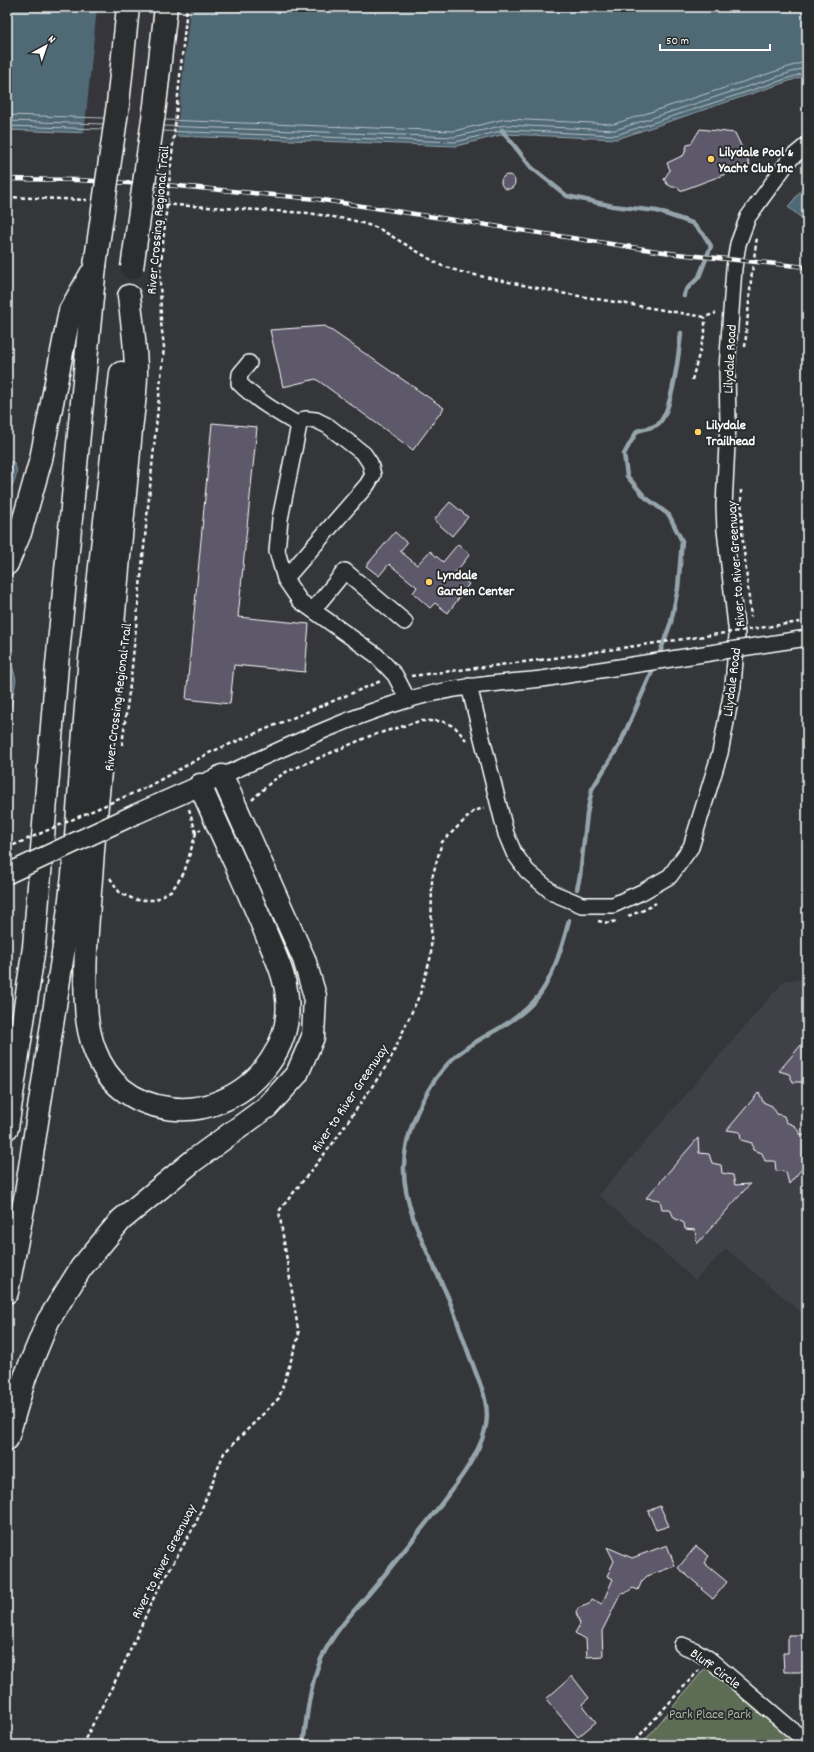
<svg xmlns="http://www.w3.org/2000/svg" width="814" height="1752" font-family="Dekko,sans-serif">
  <style>
    .built { fill: #404048 }
    .green { fill: #5c6c54; stroke: #aeb6aa }
    .water { fill: #506975; stroke: #96a5ac }
    .pier { fill: #34363a }
    .lines { fill: none; stroke-linecap: round; stroke-linejoin: round }
    .shore { stroke: #b9c3c8; stroke-width: 1 }
    .stream { stroke: #96a5ac; stroke-width: 4.5 }
    .building { fill: #5d586a; stroke: #fff }
    .minor-casing { stroke: #fff; stroke-width: 18 }
    .major-casing { stroke: #fff; stroke-width: 22 }
    .highway-casing { stroke: #fff; stroke-width: 25 }
    .path { stroke: #fff; stroke-width: 2.5; stroke-dasharray: 4 3; stroke-linecap: butt }
    .minor { stroke: #2a2d2e; stroke-width: 15 }
    .major { stroke: #2a2d2e; stroke-width: 19 }
    .highway { stroke: #2a2d2e; stroke-width: 22 }
    .rail-casing { stroke: #fff; stroke-width: 4.5 }
    .rail { stroke: #2a2d2e; stroke-width: 3; stroke-dasharray: 9; stroke-linecap: butt }
    .minor-bridge-casing { stroke: #fff; stroke-width: 18; stroke-linecap: butt }
    .major-bridge-casing { stroke: #fff; stroke-width: 22; stroke-linecap: butt }
    .highway-bridge-casing { stroke: #fff; stroke-width: 25; stroke-linecap: butt }
    .path-bridge { stroke: #fff; stroke-width: 2.5; stroke-dasharray: 4 3; stroke-linecap: butt }
    .minor-bridge { stroke: #2a2d2e; stroke-width: 15 }
    .major-bridge { stroke: #2a2d2e; stroke-width: 19 }
    .highway-bridge { stroke: #2a2d2e; stroke-width: 22 }
    .poi-dot { fill: #ffd166; stroke: #2a2d2e; stroke-width: 1.5 }
    .labels { text-anchor: middle; stroke-width: 4; stroke-linejoin: round; paint-order: stroke }
    .poi-label { font-size: 14px; font-weight: bold; fill: #fff; stroke: #2a2d2e; text-anchor: start }
    .street-label { font-size: 14px; fill: #fff; stroke: #2a2d2e }
    .park-label { font-size: 14px; fill: #aeb6aa; stroke: #2a2d2e }
  </style>
  <rect width="100%" height="100%" fill="#34363a"/>
  <filter id="ink" filterUnits="userSpaceOnUse"><feTurbulence type="fractalNoise" baseFrequency=".025" numOctaves="2"/><feDisplacementMap in="SourceGraphic" scale="8" xChannelSelector="R" yChannelSelector="G"/><feConvolveMatrix kernelMatrix="1 2 1 2 8 2 1 2 1" color-interpolation-filters="sRGB"/></filter>
  <g filter="url(#ink)">
    <path class="built" d="M807 979V1317L726 1249 695 1280 599 1195 785 980Z"/>
    <path class="green" d="M706 1667 788 1737 782 1745H641Z"/>
    <path class="water" d="M7 7H807V75L617 139 505 134 456 146 7 130Z
      M807 183V216L804 220 788 207Z
      M12 461C22 472 13 483 7 494V464Z
      M12 666 16 679 7 732V668Z"/>
    <path class="pier" d="M97 7H190L176 138 84 135Z"/>
    <g class="lines">
      <path class="shore" d="M7 115 104 118
        M165 120 454 131 505 119 614 124 807 61
        M7 121 103 124
        M7 126 102 129
        M164 126 454 137 505 125 615 130 807 67
        M163 131 455 142 505 130 616 135 807 72"/>
      <path class="stream" d="M502 130 531 167 567 196 613 206 657 211 692 223 704 235 711 246 699 277 686 290 684 296
        M658 658 671 622 678 588 682 541 669 515 645 497 627 476 624 454 637 431C643 429 653 428 658 424 672 413 679 352 681 333
        M577 889 580 876 587 814 592 789 620 744 655 665
        M303 1745C307 1715 310 1678 325 1651 338 1626 360 1605 378 1583 401 1554 425 1526 447 1496 462 1477 482 1449 486 1425 490 1404 480 1384 473 1365 464 1342 457 1319 448 1297 431 1258 402 1209 404 1165 406 1125 432 1071 465 1049 488 1033 518 1021 536 999 553 980 563 944 569 920"/>
    </g>
    <path class="building" d="M700 129 735 133 750 165 680 191 678 187H672L667 184 664 179 670 170 667 163 684 155 687 145 691 144Z
      M501 182a7 7 0 1 1 14 0a7 7 0 1 1-14 0Z
      M325 326 444 408 413 450 316 379 283 387 270 330Z
      M212 423 257 427 238 617 309 624 305 672 234 665 230 704 186 699Z
      M450 502 468 517 452 536 434 520Z
      M395 532 407 543 400 551 417 565 430 551 443 562 458 544 470 554 455 573 469 584 448 613 435 603 430 608 413 593 417 587 389 564 379 576 366 566Z
      M807 1038V1082H793L789 1074 779 1071Z
      M759 1092 763 1102 772 1106 777 1114 784 1116 786 1122 795 1126 800 1134 807 1136V1163L789 1184 786 1172 776 1171 775 1161H765L762 1153 753 1150 752 1143 741 1140 740 1132 727 1130Z
      M698 1138 699 1153 709 1154 712 1163 721 1165 722 1173 733 1175 735 1185 750 1184 697 1244 695 1230 685 1229 684 1223 674 1218 670 1209H662L660 1200 646 1198Z
      M660 1506 669 1526 656 1530 648 1511Z
      M667 1545 675 1566 647 1576 642 1581 638 1590 633 1588 624 1594 621 1593 602 1631 603 1656 587 1657 586 1639 575 1633 580 1624 576 1612 578 1608 589 1604 592 1599 602 1604 613 1579 607 1576 614 1561 607 1547 632 1558Z
      M696 1546 709 1556 704 1563 727 1582 713 1599 701 1589 702 1588 678 1568Z
      M788 1635H807V1672H784L783 1653H788Z
      M572 1676 589 1698 582 1704 596 1722 578 1737 546 1699Z"/>
    <g class="lines">
      <g class="minor-casing">
        <path id="minor" d="M249 363 240 374 239 383C256 400 278 413 299 425
          M285 579 367 485 373 475 370 463 364 454 328 426 316 420 305 419 299 425 280 519 277 551 285 579 300 601 376 655 395 675 408 700
          M313 610 345 571 405 622
          M469 686 506 834 514 853 527 871 553 893 582 905H613L642 892 670 876 691 847 720 753 733 686 737 635 725 530 724 506 728 423 727 369 734 268 738 244 748 217 790 159 807 145
          M222 776C282 749 343 719 407 700 450 687 497 683 542 679
          M682 1645 696 1651 709 1659 804 1740"/>
      </g>
      <g class="major-casing">
        <path id="major" d="M136 814 222 776"/>
      </g>
      <g class="highway-casing">
        <path id="highway" d="M129 296C132 321 136 347 136 373 136 392 133 411 131 430 127 472 123 515 119 557 110 655 101 753 93 850 90 901 83 953 86 1004 87 1035 97 1069 122 1089 148 1110 188 1115 219 1102 260 1086 292 1044 287 998 285 974 274 953 265 931 245 882 221 834 200 785
          M7 564 20 533 41 459 70 311 91 274
          M7 1128 34 947 57 665 95 266
          M7 1292 26 1193 64 947 73 875 89 668 121 373
          M7 1439 25 1377 48 1321 81 1268 121 1220 193 1161 267 1107 297 1074 313 1037 315 996 304 959 222 776"/>
      </g>
      <path class="path" d="M7 197 87 200
        M158 204 308 213 352 220 378 228 440 265 461 272 561 293 705 317 716 313
        M745 347 751 280 757 237
        M692 380 705 332V317
        M741 490 742 532 751 617
        M411 676 540 660
        M122 745 131 677 164 347 161 323 160 272
        M147 787 211 752 381 681
        M252 800 271 782 286 772 370 736 420 721H442L455 727 466 740
        M189 809 196 833
        M110 878 120 893 136 900H155L172 890 184 873 196 833 201 829
        M628 916 644 910 656 903
        M598 921 609 923 616 921
        M82 1745 124 1664 155 1595 196 1523 224 1453 279 1398 299 1335 279 1211 333 1143 389 1062 420 994 431 956 432 878 442 842 474 811 484 808
        M631 1745 699 1670"/>
      <use href="#minor" class="minor"/>
      <use href="#major" class="major"/>
      <use href="#highway" class="highway"/>
      <g class="rail-casing">
        <path id="rail" d="M7 179 77 180 178 186 316 199 677 254 807 267"/>
      </g>
      <use href="#rail" class="rail"/>
      <g class="minor-bridge-casing">
        <path id="minor-bridge" d="M542 679 807 638"/>
      </g>
      <g class="major-bridge-casing">
        <path id="major-bridge" d="M7 874 136 814"/>
      </g>
      <g class="highway-bridge-casing">
        <path id="highway-bridge" d="M95 266 118 104 128 7
          M132 268 155 105 166 7"/>
      </g>
      <path class="path-bridge" d="M160 272 187 7
        M540 660 807 621
        M7 848 147 787"/>
      <use href="#minor-bridge" class="minor-bridge"/>
      <use href="#major-bridge" class="major-bridge"/>
      <use href="#highway-bridge" class="highway-bridge"/>
    </g>
  </g>
  <g class="poi-dot">
    <circle cx="711" cy="159" r="4"/>
    <circle cx="698" cy="432" r="4"/>
    <circle cx="429" cy="582" r="4"/>
  </g>
  <g class="labels">
    <g class="poi-label">
      <text x="719" y="156">Lilydale Pool &amp;<tspan x="719" dy="16">Yacht Club Inc</tspan></text>
      <text x="706" y="429">Lilydale<tspan x="706" dy="16">Trailhead</tspan></text>
      <text x="437" y="579">Lyndale<tspan x="437" dy="16">Garden Center</tspan></text>
    </g>
    <g class="street-label">
      <text transform="translate(157 220) rotate(-85)" y="5">River Crossing Regional Trail</text>
      <text transform="translate(729 359) rotate(-87)" y="5">Lilydale Road</text>
      <text transform="translate(735 564) rotate(-94)" y="5">River to River Greenway</text>
      <text transform="translate(731 682) rotate(-83)" y="5">Lilydale Road</text>
      <text transform="translate(117 697) rotate(-83)" y="5">River Crossing Regional Trail</text>
      <text transform="translate(349 1098) rotate(-56)" y="5">River to River Greenway</text>
      <text transform="translate(163 1561) rotate(-63)" y="5">River to River Greenway</text>
      <text transform="translate(716 1668) rotate(36)" y="5">Bluff Circle</text>
    </g>
    <g class="park-label">
      <text x="710" y="1718">Park Place Park</text>
    </g>
  </g>
  <rect width="814" height="1752" fill="none" stroke="#2a2d2e" stroke-width="24"/>
  <rect x="12" y="12" width="790" height="1728" fill="none" stroke="#fff" stroke-width="1.5" filter="url(#ink)"/>
  <g transform="translate(46 46) rotate(40)" stroke="#2a2d2e" stroke-width="3" paint-order="stroke">
  <path d="M0-3L7 15L0 10L-7 15Z" fill="#ffffff"/>
  <text y="-6" font-size="11" font-weight="bold" text-anchor="middle" fill="#ffffff">N</text>
  </g>
  <path d="M660 44v6h110v-6" fill="none" stroke="#ffffff" stroke-width="2"/>
  <text x="666" y="44" font-size="12" fill="#ffffff" stroke="#2a2d2e" stroke-width="3" paint-order="stroke">50 m</text>
</svg>
